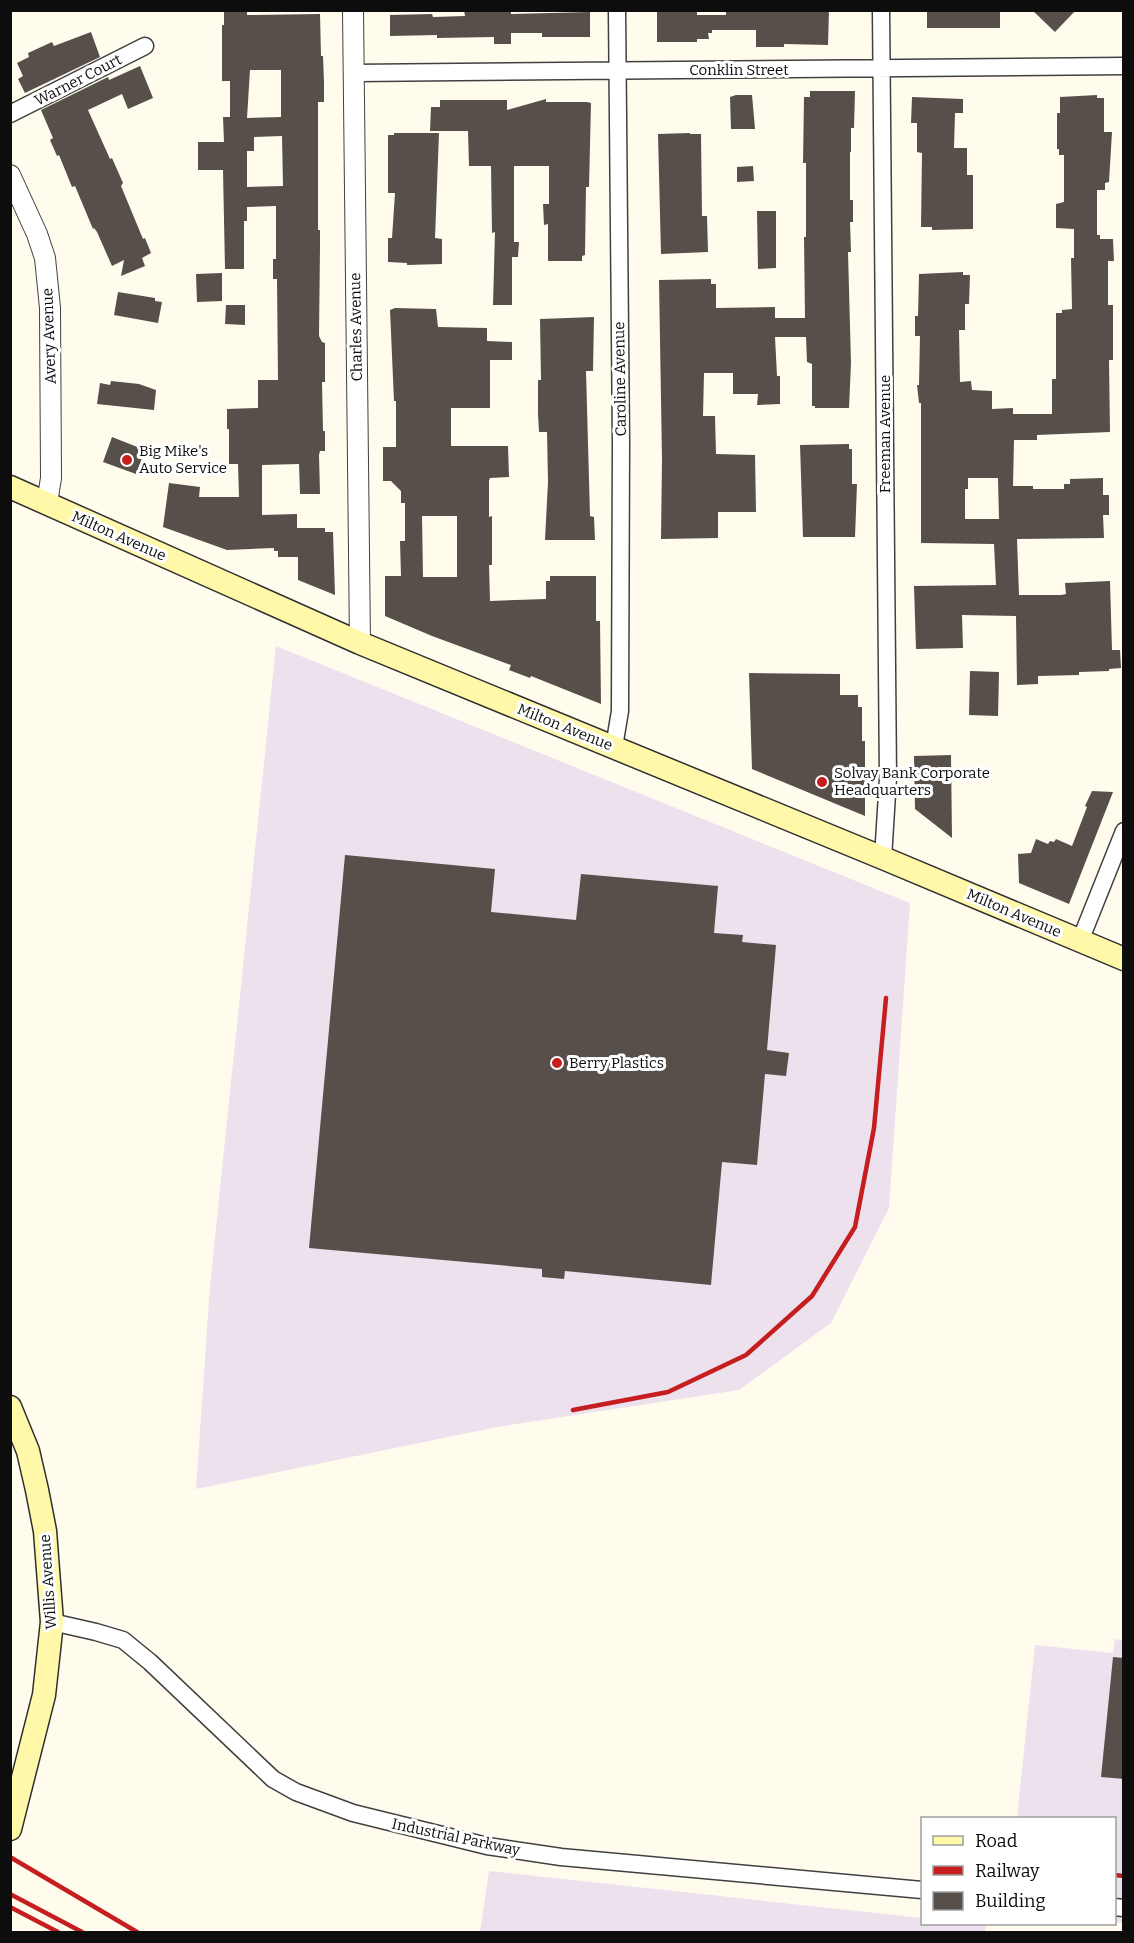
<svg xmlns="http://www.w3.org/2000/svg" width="1134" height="1943" font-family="Bitter,serif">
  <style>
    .industrial { fill: #ece1ed }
    .building { fill: #574f49; fill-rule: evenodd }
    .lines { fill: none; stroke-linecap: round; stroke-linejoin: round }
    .minor-casing { stroke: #404040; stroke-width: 19 }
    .tertiary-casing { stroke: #404040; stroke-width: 22 }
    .secondary-casing { stroke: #2f2f2f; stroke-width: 25 }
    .minor { stroke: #fff; stroke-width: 16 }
    .tertiary { stroke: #fff; stroke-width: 20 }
    .secondary { stroke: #fff8a9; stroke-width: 22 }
    .rail { stroke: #c61d1f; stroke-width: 4.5 }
    .poi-dot { fill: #c61d1f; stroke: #fff; stroke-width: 2 }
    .labels { text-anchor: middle; stroke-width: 6; stroke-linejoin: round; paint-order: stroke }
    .street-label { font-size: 15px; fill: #0d0d0d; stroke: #fff }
    .poi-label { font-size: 15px; fill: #0d0d0d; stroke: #fff; text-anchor: start }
  </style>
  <rect width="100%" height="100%" fill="#fffcee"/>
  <path class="industrial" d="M276 646 910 903 889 1208 831 1323 739 1390 497 1427 196 1489 210 1286Z
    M1115 1639 1123 1640V1923L1115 1922 1114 1818H1017L1035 1645 1113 1653Z
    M489 1871 922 1918V1924L986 1925 985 1932H480Z"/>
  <path class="building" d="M224 10H247V15L320 14 321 56H323L324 82V102H318V230H320V247L319 336 322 342 325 343V382H322L323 431H325V451H320L319 455 320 494H300L299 464 262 465V515L297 514V528H325V532H333L335 595 298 580V557H278V551H274V548L227 550 163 527 169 483 200 487 199 497H239L238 464H229V429H227V409L258 408V380H278L277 279H273V259H276V206L247 207V221H244V269H225L223 170H198V142H224L223 117H230V81H222V25H224ZM250 70H281V117L247 118ZM282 136 283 186 247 187V151H254V137Z
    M464 10H511V14L590 12V37H542V33H511V44H494V37L437 38V35L390 36V15L432 14 433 17 465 16Z
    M829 10 828 45 784 44V47H756V30H712V33H708L709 39H697V42H657V12L697 11V15H726V11Z
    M927 10H1000V28H927Z
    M1032 10H1076L1055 32Z
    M91 32 100 57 25 93 18 79 23 76 17 63 29 57 28 53 52 42 54 46Z
    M140 66 153 98 128 109 122 94 88 110 110 159 112 158 123 183 121 186 143 239 145 238 151 253 142 258 145 266 121 276 124 260 112 266 97 232 94 228 93 229 75 186 72 187 59 155 57 156 50 140 53 138 41 110 108 77 109 80Z
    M810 91H855L854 128H851V152H850V200H853V222H850L851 252H848L851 363 849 408H815V406H812V364L807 362 806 337H775L777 376H780V404L757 405 758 394H733V373H704L703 416H715L716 454 755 455 756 512H718V538L661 539 662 459 659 280 711 279V284H716V308L775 307V318H805L804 237H806V163H803L804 97H810Z
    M736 95H752L755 129H731L730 97Z
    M1097 95V98H1104V132H1112L1109 182 1105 183V190H1097V235H1100V239H1113L1114 261H1108V305H1113V360H1109L1110 432 1037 435V440H1014L1013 486H1033V489H1064V484H1070V479L1103 478V495H1109V515H1103L1104 538 1017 539 1019 595H1061L1066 594 1065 583 1110 581 1112 650H1120L1121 668 1109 669V671L1079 672V675L1038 676V684L1017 685 1016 616 962 615 963 648 916 649 914 586 996 585 994 544 921 543V403H919L917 385H919L920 336H915V316H918L919 274 963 272V275H970L969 304H965V330H959L960 382 971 381 972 390 992 391V409L1013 408V414H1052V379H1056V313H1062V310L1072 309 1071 258H1074V229L1056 228V204L1064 202V155H1059V149H1057V113H1060V97ZM968 478H998L999 519H965V489H968Z
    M912 97 963 99V113H955L954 148H967V175H973V229L932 230V227H921L922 153 917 152V123H911Z
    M546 99V102H587L591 103 589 187H586L585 255 582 256V261H548V224L544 225 543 204H549V166H514V242H519L518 257H512V305H493L495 232 492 233 491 166H469L468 131H430L431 107H440V100H507V110Z
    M394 133H439L435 238 442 239V264L407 265V263L388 262V238H392L395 193H388V135H394Z
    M690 133V134H701L702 216H707L708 252 661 254 658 134Z
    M753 166 754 181 737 182V167Z
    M757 211H776V268L758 269Z
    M222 273V301L197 302 196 274Z
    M118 292 155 298V301L162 302 158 323 114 315Z
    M226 305H245V325L225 324Z
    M395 308 436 309 438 327 487 328V341L512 342V360H490V408H451V446H508L509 477 490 478 489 481V517L492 516V565H489L490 601 546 599V581H550V576H596V621H600L601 704 531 676 530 678 509 670 511 665 432 636 385 616V576H401L400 541H405V503H401V491L391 481H383V447H396V401H394L390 310ZM422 516H457V577H423Z
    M594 317 593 371H586L590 516 594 517 595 540H545L548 482 547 432H539L538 414V380H541L540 319Z
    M111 381 139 384 156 390 154 410 97 404 100 383 110 385Z
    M112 437 145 450 136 474 103 462Z
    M849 444V449H852V484H857L855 537H803L800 445Z
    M970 671 999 672 998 716 969 715Z
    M749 673 840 674V695H858V707H862V741H865V816L752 769Z
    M951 755 952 838 915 809 914 756Z
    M1092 791 1113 792 1069 904 1019 883 1018 854 1031 853 1036 839 1048 844 1050 841 1054 842 1056 839 1072 846 1087 807 1085 806Z
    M345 855 495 869 491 912 576 920 581 874 718 886 714 933 743 935 742 942 776 945 767 1050 789 1053 786 1076 765 1074 757 1165 722 1162 711 1285 565 1271 564 1279 542 1277V1269L309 1248Z
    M1113 1657 1124 1658V1779L1101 1777Z"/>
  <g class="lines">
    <g class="minor-casing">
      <path id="minor" d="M881 10 888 778 883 858
        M354 73 1124 66
        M10 114 145 46
        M614 747 620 711 621 443 617 10
        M1080 941 1124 831
        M52 1622 96 1632 123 1640 150 1662 273 1779 296 1792 353 1813 487 1846 561 1857 922 1890
        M1114 1907 1124 1908"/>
    </g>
    <g class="tertiary-casing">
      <path id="tertiary" d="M353 10 360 643
        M10 175 37 234 45 258 50 308 51 478 47 503"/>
    </g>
    <g class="secondary-casing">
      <path id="secondary" d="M10 487 360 643 883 858 1124 959
        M10 1407 28 1451 37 1490 45 1531 52 1622 44 1695 10 1829"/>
    </g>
    <use href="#minor" class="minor"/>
    <use href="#tertiary" class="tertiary"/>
    <use href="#secondary" class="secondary"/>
    <path class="rail" d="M573 1410 668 1392 746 1355 812 1296 855 1227 874 1128 886 998
      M10 1857 137 1932
      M1114 1875 1124 1876
      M10 1894 82 1932
      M10 1907 58 1932"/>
  </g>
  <g class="poi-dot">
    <circle cx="127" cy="460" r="6"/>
    <circle cx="822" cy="782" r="6"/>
    <circle cx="557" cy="1063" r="6"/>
  </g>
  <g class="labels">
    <g class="street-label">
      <text x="739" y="75">Conklin Street</text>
      <text transform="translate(78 80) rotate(-27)" y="5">Warner Court</text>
      <text transform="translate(356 327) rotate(-91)" y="5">Charles Avenue</text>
      <text transform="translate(49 336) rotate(-92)" y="5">Avery Avenue</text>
      <text transform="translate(620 379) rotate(-91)" y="5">Caroline Avenue</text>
      <text transform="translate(885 434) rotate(-90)" y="5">Freeman Avenue</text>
      <text transform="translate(119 536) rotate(24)" y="5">Milton Avenue</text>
      <text transform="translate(565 727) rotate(22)" y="5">Milton Avenue</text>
      <text transform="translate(1014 913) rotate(23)" y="5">Milton Avenue</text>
      <text transform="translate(48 1582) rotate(-94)" y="5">Willis Avenue</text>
      <text transform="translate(456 1837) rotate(12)" y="5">Industrial Parkway</text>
    </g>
    <g class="poi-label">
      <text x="139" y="456">Big Mike's<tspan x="139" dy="17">Auto Service</tspan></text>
      <text x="834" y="778">Solvay Bank Corporate<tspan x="834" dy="17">Headquarters</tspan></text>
      <text x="569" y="1068">Berry Plastics</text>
    </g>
  </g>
  <rect width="1134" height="1943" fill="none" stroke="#0d0d0d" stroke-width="24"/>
  <rect x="921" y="1817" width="195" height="108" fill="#ffffff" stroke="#9e9e9e" stroke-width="1.5"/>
  <rect x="933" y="1836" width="30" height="9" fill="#fff8a9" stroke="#9e9e9e" stroke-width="1.5"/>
  <text x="975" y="1847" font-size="18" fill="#0d0d0d">Road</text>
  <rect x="933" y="1866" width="30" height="9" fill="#c61d1f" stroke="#9e9e9e" stroke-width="1.5"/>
  <text x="975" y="1877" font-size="18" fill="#0d0d0d">Railway</text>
  <rect x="933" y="1892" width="30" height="18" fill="#574f49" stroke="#9e9e9e" stroke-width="1.5"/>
  <text x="975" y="1907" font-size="18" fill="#0d0d0d">Building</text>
</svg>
